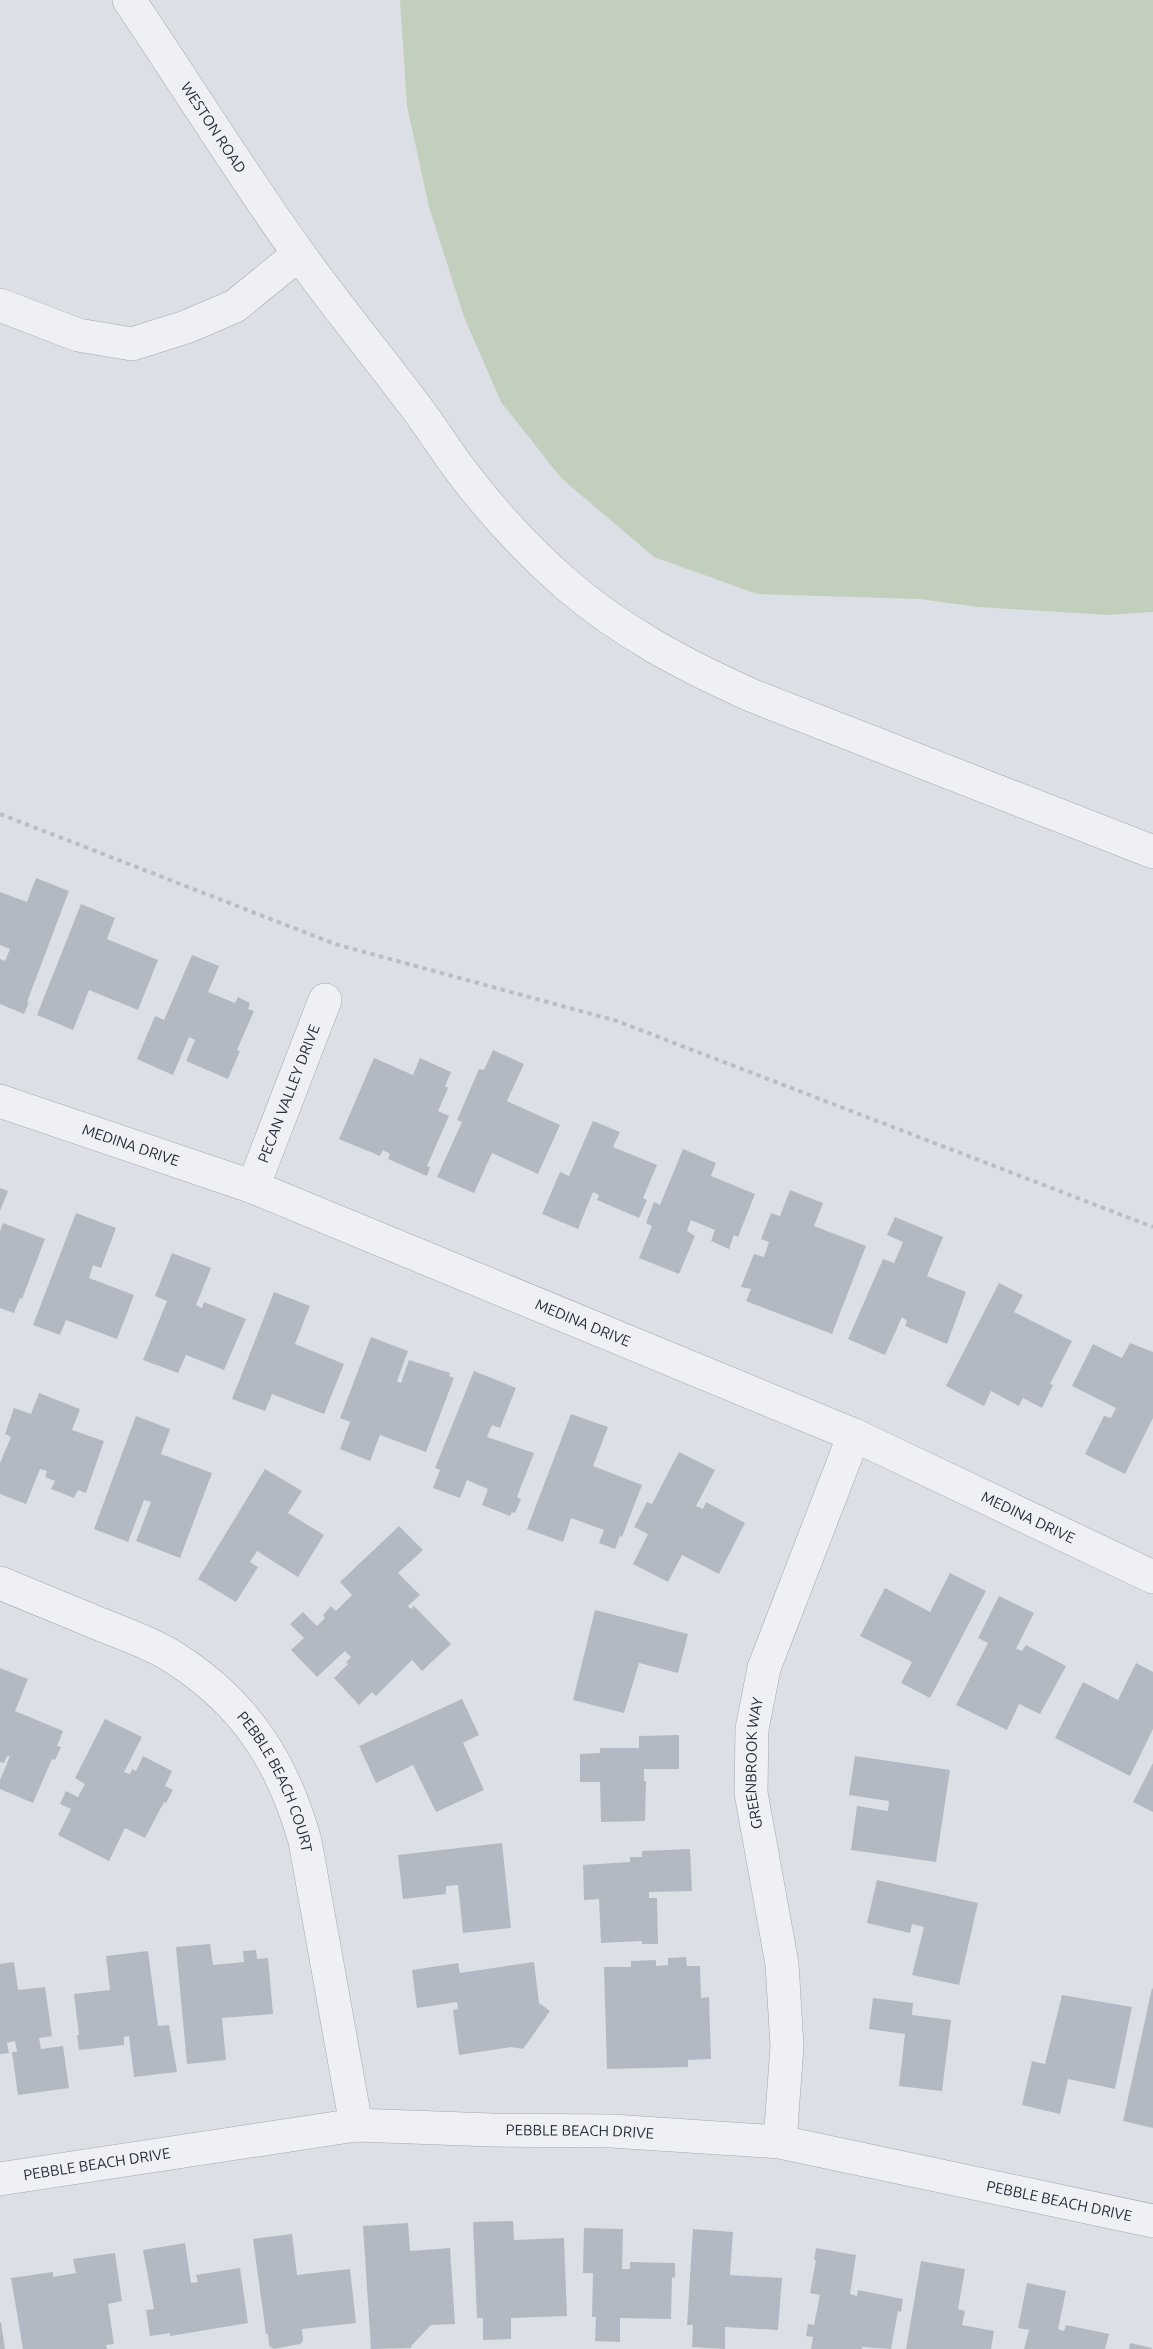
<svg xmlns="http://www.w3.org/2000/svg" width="1153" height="2349" font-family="Ubuntu,sans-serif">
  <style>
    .green { fill: #c2cfbd }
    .building { fill: #b3b9c2 }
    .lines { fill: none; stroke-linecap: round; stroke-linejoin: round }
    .minor-casing { stroke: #a2a7af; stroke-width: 34 }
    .path { stroke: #babec4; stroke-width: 4; stroke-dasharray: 4.5 4.5; stroke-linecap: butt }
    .minor { stroke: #eef0f4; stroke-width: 33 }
    .labels { text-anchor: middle; stroke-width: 5; stroke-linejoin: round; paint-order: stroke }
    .street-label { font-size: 15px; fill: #262e3b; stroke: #ebeef4 }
  </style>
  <rect width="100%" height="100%" fill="#dce0e6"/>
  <path class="green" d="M400 0H1153V612L1108 615 978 607 919 599 757 594 654 557 561 478 501 402 464 317 429 207 407 106Z"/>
  <path class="building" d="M36 878 69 891 27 1002H29L24 1014 0 1004V959L5 961 10 949 0 945V892L27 902Z
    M81 904 115 918 107 939 158 960 138 1010 89 990 73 1030 37 1015Z
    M192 955 219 966 208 992 235 1003 238 997 250 1003 248 1009 254 1011 237 1050 240 1051 228 1079 186 1061 195 1040 189 1037 173 1075 137 1059 155 1016 164 1020Z
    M493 1050 524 1064 507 1101 560 1125 538 1174 492 1153 474 1193 437 1177 462 1122 457 1120 479 1069 484 1070Z
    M374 1058 413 1075 420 1058 451 1072 445 1086 448 1088 438 1111 449 1116 427 1166 430 1167 427 1176 388 1159 390 1154 383 1150 380 1156 339 1139Z
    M593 1121 620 1132 613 1147 657 1165 643 1198 647 1200 639 1218 597 1200 599 1195 593 1192 578 1229 542 1214 560 1172 569 1176Z
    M683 1149 716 1163 711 1176 755 1194 738 1237 734 1235 729 1249 711 1241 715 1230 691 1220 687 1231 695 1236 679 1274 639 1258 652 1226 646 1223 654 1202 660 1205Z
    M0 1188 8 1191 0 1211Z
    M790 1190 823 1203 814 1226 866 1246 832 1334 746 1301 751 1289 741 1287 754 1254 764 1257 769 1242 761 1239 771 1213 780 1216Z
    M76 1213 116 1228 101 1268 93 1265 89 1278 134 1295 117 1339 66 1320 60 1335 33 1325Z
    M895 1217 943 1237 927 1276 966 1292 947 1344 905 1326 907 1321 902 1317 885 1355 848 1339 883 1259 894 1263 903 1242 887 1235Z
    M3 1223 45 1239 22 1299 20 1298 14 1313 0 1308V1231Z
    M172 1253 211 1268 196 1305 202 1308 204 1302 246 1319 224 1370 186 1355 178 1373 143 1360 167 1301 155 1296Z
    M999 1283 1023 1295 1014 1312 1072 1341 1050 1384 1053 1385 1042 1408 1023 1398 1019 1406 991 1391 984 1406 946 1386Z
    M274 1292 310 1306 295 1344 344 1364 324 1414 272 1394 265 1411 232 1399Z
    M371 1337 408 1351 397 1381 401 1383 409 1360 450 1373 449 1376 454 1378 426 1452 380 1435 370 1461 340 1449 350 1422 340 1418Z
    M1130 1343 1153 1352V1418L1125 1474 1085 1454 1104 1416 1111 1418 1116 1408 1072 1386 1093 1344 1122 1358Z
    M474 1371 516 1388 500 1428 492 1425 487 1437 534 1453 517 1497 521 1499 515 1513 512 1512 510 1516 482 1505 488 1489 467 1480 460 1498 433 1488 440 1470 435 1468Z
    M39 1393 80 1409 72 1430 104 1441 86 1493 78 1490 74 1498 51 1489 55 1481 45 1477 47 1471 40 1469 26 1504 0 1494V1463L11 1437 5 1434 14 1408 31 1414Z
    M571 1414 608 1427 593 1466 642 1485 622 1537 620 1536 615 1549 599 1543 604 1530 571 1518 563 1542 527 1529Z
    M136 1416 170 1429 161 1454 212 1473 180 1558 136 1541 151 1502 144 1500 128 1542 94 1529Z
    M679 1452 715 1470 696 1506 703 1509 706 1502 745 1523 719 1574 682 1555 668 1582 633 1564 648 1534 634 1527 647 1502 652 1504Z
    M265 1469 302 1491 288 1513 324 1535 298 1577 257 1551 250 1562 258 1567 236 1602 198 1579Z
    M399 1526 423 1550 398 1573 420 1595 408 1606 411 1609 414 1606 451 1644 422 1671 412 1660 376 1696 372 1692 359 1705 334 1678 348 1664 346 1662 351 1657 345 1651 317 1677 291 1650 304 1638 290 1624 303 1612 317 1626 325 1618 323 1615 331 1606 336 1611 352 1595 340 1582Z
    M950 1573 986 1591 930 1698 901 1683 912 1662 860 1636 885 1588 930 1612Z
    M999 1596 1034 1613 1016 1649 1022 1651 1026 1645 1066 1666 1040 1714 1019 1704 1007 1730 956 1705 988 1643 978 1638Z
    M595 1610 688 1634 678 1673 639 1663 624 1713 573 1700Z
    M1136 1663 1153 1672V1729L1130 1776 1055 1738 1083 1682 1118 1700Z
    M0 1668 28 1679 15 1711 63 1731 57 1746 61 1747 55 1760 52 1759 33 1803 0 1789V1780L10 1756H7L4 1763 0 1762Z
    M462 1699 479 1735 463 1743 484 1790 436 1812 413 1765 376 1783 359 1746Z
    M105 1719 142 1737 124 1772 130 1774 132 1769 136 1771 143 1756 172 1771 165 1786 173 1790 166 1803 164 1802 145 1838 125 1828 109 1861 58 1835 71 1809 60 1804 66 1791 78 1797 85 1784 75 1778Z
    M679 1735V1769H644V1781H646L645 1821 601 1822 600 1782H580V1754L600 1753V1748H639V1736Z
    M855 1756 950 1770 936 1862 851 1850 857 1806 888 1811 889 1801 849 1795Z
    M1153 1763V1812L1133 1802Z
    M502 1843 511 1928 463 1933 458 1885 446 1886V1894L403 1899 398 1855Z
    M690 1849 692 1891 649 1892V1898H657L658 1944H642V1941L601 1943 599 1899 584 1900 583 1865 630 1862V1857H642V1851Z
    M877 1880 978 1903 959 1985 912 1975 924 1927 912 1924 910 1933 867 1923Z
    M210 1944 213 1965 244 1962 243 1951 256 1950 257 1959 268 1958 273 2014 222 2018 226 2060 187 2064 176 1947Z
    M148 1951 158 2026 169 2025 177 2072 134 2077 129 2036 124 2037V2045L79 2050 77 2035H79L74 1994 110 1990 106 1956Z
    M686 1957 687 1966H700L701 1998 709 1997 711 2059 688 2060V2067L607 2069 604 1967H631V1961L656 1960V1966L668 1965V1958Z
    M14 1962 18 1990 45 1987 52 2036 39 2038 41 2049 63 2046 69 2088 18 2095 12 2052H17L15 2041 7 2043 9 2053 0 2054V1964Z
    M534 1962 539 2003 550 2011 523 2049 511 2047 459 2055 453 2010 458 2009 457 2002 417 2008 412 1970 458 1963 460 1973Z
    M1152 1988 1153 1989V2128L1123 2121Z
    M1062 1995 1132 2007 1115 2089 1068 2079 1060 2114 1022 2105 1032 2061 1045 2064Z
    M873 1998 913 2003 912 2015 951 2020 942 2091 899 2086 905 2034 869 2029Z
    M513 2221 514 2240 564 2238 567 2316 511 2318V2339L483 2340V2318H477L473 2222Z
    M408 2223 410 2251 450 2248 455 2324 431 2325 412 2345 411 2348 371 2349 363 2226Z
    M584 2228 623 2229 622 2269H630V2262L675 2263V2278L672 2277 671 2319 620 2318V2342L595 2341 596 2317H592L593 2273H583Z
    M693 2229 733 2232 730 2275 782 2278 778 2330 725 2327V2349L692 2347 693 2325H687Z
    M292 2234 297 2275 350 2269 356 2323 302 2329 303 2341 300 2344 274 2349 269 2346 268 2334H266L253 2239Z
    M185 2243 191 2283 198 2282 196 2275 240 2268 248 2323 170 2336V2333L150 2336 146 2310 154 2309 143 2250Z
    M816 2248 856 2255 850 2294 857 2296 858 2290 903 2299 901 2312 898 2311 891 2349 862 2347V2349H811L813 2337 806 2336 808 2324 814 2325 820 2295 810 2293 816 2260H814Z
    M115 2253 122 2301 108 2304 114 2344 106 2345 107 2349H23L11 2278 53 2272V2277L76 2273 73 2259Z
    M921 2261 965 2269 958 2309 965 2311 962 2325 994 2331 991 2349H906Z
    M1027 2283 1066 2291 1058 2329 1064 2331 1066 2325 1109 2334 1105 2349H1024L1029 2330 1018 2328Z
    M0 2322H1L5 2349H0Z
    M1130 2343 1152 2348V2349H1129Z"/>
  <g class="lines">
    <g class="minor-casing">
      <g id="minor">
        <path id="s1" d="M129 0C186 84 240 172 299 254 335 304 375 353 412 402 431 426 446 452 465 476 495 515 528 551 566 584 621 632 686 666 753 696L1153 852"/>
        <path d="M0 305 78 335 132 344 186 327 235 306 299 254"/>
        <path id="s2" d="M0 1101 253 1187 854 1435 1153 1577"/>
        <path id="s3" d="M253 1187 325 1000"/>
        <path id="s4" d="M0 1583C34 1597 68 1611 102 1625 127 1635 153 1644 176 1659 246 1704 283 1763 305 1841L356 2125"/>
        <path id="s5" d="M780 2142 787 2046 782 1964 751 1793 752 1729 764 1668 854 1435"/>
        <path id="s6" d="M0 2179 356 2125 492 2130 612 2131 780 2142 1153 2221"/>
      </g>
    </g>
    <path class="path" d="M0 814 335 944 617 1021 1153 1227"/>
    <use href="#minor" class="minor"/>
  </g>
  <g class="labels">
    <g class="street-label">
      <text dy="5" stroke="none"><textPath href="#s1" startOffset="153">WESTON ROAD</textPath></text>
      <text dy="5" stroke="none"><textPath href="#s3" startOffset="100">PECAN VALLEY DRIVE</textPath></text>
      <text dy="5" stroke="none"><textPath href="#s2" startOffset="138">MEDINA DRIVE</textPath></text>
      <text dy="5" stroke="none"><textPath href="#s2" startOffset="624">MEDINA DRIVE</textPath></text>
      <text dy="5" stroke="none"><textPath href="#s2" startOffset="1110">MEDINA DRIVE</textPath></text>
      <text dy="5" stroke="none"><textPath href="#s5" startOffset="382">GREENBROOK WAY</textPath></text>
      <text dy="5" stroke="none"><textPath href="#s4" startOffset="354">PEBBLE BEACH COURT</textPath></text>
      <text dy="5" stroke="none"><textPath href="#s6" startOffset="584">PEBBLE BEACH DRIVE</textPath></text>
      <text dy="5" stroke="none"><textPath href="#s6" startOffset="98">PEBBLE BEACH DRIVE</textPath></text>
      <text dy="5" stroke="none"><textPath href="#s6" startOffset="1070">PEBBLE BEACH DRIVE</textPath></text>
    </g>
  </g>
</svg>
